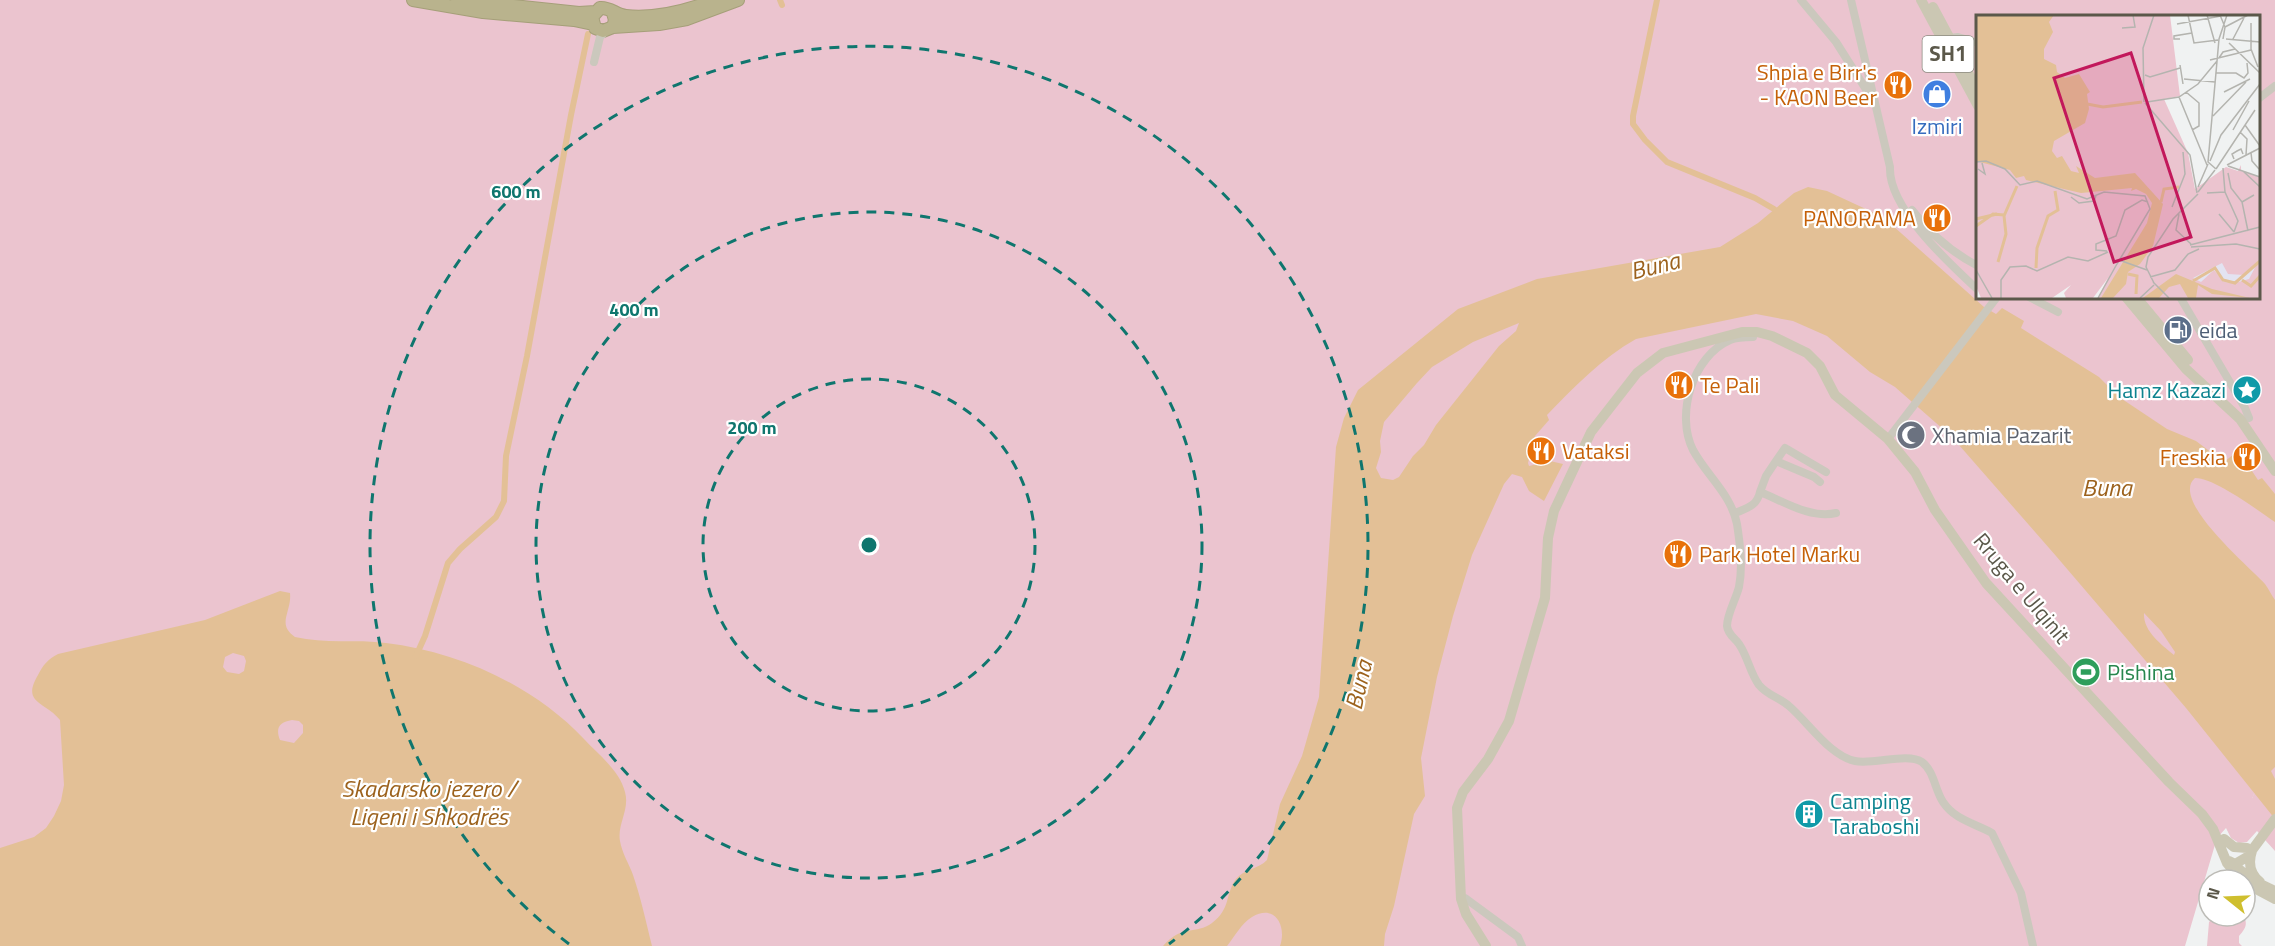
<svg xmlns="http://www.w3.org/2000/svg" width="2275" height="946" font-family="'Titillium Web',sans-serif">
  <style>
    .green { fill: #ebc4cf; fill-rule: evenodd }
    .water { fill: #e3c096; fill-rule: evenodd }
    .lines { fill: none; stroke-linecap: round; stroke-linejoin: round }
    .canal { stroke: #e3c096; stroke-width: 6 }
    .highway-casing { stroke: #a59f79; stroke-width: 14 }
    .minor { stroke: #cbc8bd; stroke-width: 8 }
    .major { stroke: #cbc7b3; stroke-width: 10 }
    .highway { stroke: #b9b38d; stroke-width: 12 }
    .ring { fill: none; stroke: #0f766e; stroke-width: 3; stroke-dasharray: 10 8 }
    .labels { text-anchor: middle; stroke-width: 4.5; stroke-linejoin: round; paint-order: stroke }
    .shield { fill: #fff; stroke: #8c8a80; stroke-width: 1.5 }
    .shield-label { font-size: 21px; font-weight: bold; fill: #5b584a }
    .food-label { font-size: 22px; fill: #c56008; stroke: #fff; text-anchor: end }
    .shop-label { font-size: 22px; fill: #366cbe; stroke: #fff }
    .service-label { font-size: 22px; fill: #4e5e75; stroke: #fff; text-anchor: start }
    .culture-label { font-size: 22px; fill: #0d838f; stroke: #fff; text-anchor: end }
    .worship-label { font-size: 22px; fill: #5b616d; stroke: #fff; text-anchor: start }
    .street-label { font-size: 22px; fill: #5b584a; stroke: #fff }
    .leisure-label { font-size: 22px; fill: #27864d; stroke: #fff; text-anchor: start }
    .water-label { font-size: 24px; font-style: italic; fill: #9c621d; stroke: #fff }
    .inset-river { fill: none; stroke: #e3c096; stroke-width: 3 }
    .inset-road { fill: none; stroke: #b4b4af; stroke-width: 1.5 }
    .view { fill: #c2185b; fill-opacity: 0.15; stroke: #c2185b; stroke-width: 3 }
    .inset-edge { fill: none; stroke: #5b584a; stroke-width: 3 }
    .centre { fill: #0f766e; stroke: #fff; stroke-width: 3 }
    .ring-label { font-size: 18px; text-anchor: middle; font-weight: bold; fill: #0f766e; stroke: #fff; stroke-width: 4.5; stroke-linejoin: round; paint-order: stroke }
  </style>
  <rect width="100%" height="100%" fill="#f0f2f2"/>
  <path class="green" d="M0 0H2275V753L2252 798 2275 756V851L2257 831 2247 842 2239 843 2231 838 2226 828 2217 838 2185 946H0ZM1978 16H2258V297H1978Z
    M2244 916C2248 925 2245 929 2239 936V943L2242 946H2207L2209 922 2214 917Z"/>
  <path class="water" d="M1808 187 1827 191 1883 217 1984 307 1996 314 2002 308 2024 321 2021 328 2099 377 2111 389H2120L2122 399 2167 429 2196 441 2224 462 2234 454 2246 471 2250 468 2258 480 2262 478 2275 494V522C2257 510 2215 478 2195 478 2169 500 2251 568 2265 584 2269 589 2271 595 2275 600V767L2271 771 2275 779V819L2186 708 2056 556 1952 437 1895 387 1870 372 1827 336 1793 321 1756 314 1636 339C1602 358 1574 387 1547 415L1549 420 1535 436 1528 463 1529 466 1550 461 1563 464 1544 501 1529 491 1522 477 1512 474 1504 484 1472 555 1453 616 1437 677 1421 758 1425 796 1414 814 1394 906 1385 934 1384 946H1280C1287 926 1275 903 1252 917 1241 924 1235 936 1227 946H1163C1182 924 1196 935 1212 923 1231 909 1225 894 1236 879 1244 869 1259 869 1267 860L1280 804 1302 756 1319 697 1336 447 1344 418 1358 390 1458 309 1537 279 1720 247 1758 223 1794 193ZM1519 323 1516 331 1499 346 1436 425 1424 445 1413 456 1399 477 1393 480 1381 478 1376 468 1381 452 1380 441 1384 422 1417 383 1432 367 1473 342ZM2144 613 2161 631 2175 652 2174 655C2161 644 2143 631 2144 613Z
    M280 591 290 593C292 612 276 624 295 637 324 644 356 639 386 643 459 652 533 685 584 739 598 754 620 771 625 792 630 810 617 824 620 841 622 853 629 864 633 875 641 898 646 922 652 946H0V848L34 837 46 828 54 816 61 801 64 785 60 720C45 701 21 704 38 675 43 665 48 659 58 654L205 620ZM233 653 244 656 246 661 244 671 239 674 227 672 223 667 225 657ZM292 720 299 721 303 725V733L294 743 280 740C275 727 280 722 292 720Z
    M2084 660 2098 676 2089 684 2075 668Z"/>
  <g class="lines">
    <path class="canal" d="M780 0 782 5
      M1657 0 1633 116V124L1645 140 1667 162 1755 198 1774 209
      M416 656 425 636 448 563 460 549 496 517 504 501 506 456 527 356 571 115 588 34"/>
    <g class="highway-casing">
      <path id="highway" d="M413 0 483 12 574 20 593 24
        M457 0 579 13 595 12
        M613 13 615 20 613 27 603 31 595 28 592 17 600 8C610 7 616 15 626 16 656 19 687 11 715 0
        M613 27 659 24 687 19 738 0"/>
    </g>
    <path class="minor" d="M1801 0 1836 42 1869 94
      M1851 0 1890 167C1888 208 1950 264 1978 290
      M1950 38 1958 37 1978 43
      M594 62 600 37 606 31
      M2258 99 2275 86
      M1912 210C1930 234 1951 252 1978 266
      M2029 297 2058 312
      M2180 297 2245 408 2249 418
      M1753 337C1746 337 1737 337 1730 340 1693 356 1675 414 1693 450 1707 476 1731 494 1737 524 1740 544 1743 566 1739 587 1736 599 1727 614 1727 626 1728 635 1735 638 1739 644 1748 657 1750 673 1759 685 1767 695 1780 698 1789 706 1808 722 1830 756 1855 761 1873 765 1908 752 1922 762 1934 771 1935 790 1943 802 1955 820 1974 823 1992 833L2021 893 2033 946
      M1888 439 1997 297
      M1776 461 1766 476 1760 492C1783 501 1810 519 1836 513
      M1820 482 1814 477 1776 461 1785 448 1826 472
      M1735 513C1747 508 1757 506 1760 492
      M1461 898H1465L1518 937 1522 946"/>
    <path class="major" d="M1921 0 1978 106
      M1933 7 1978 91
      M2126 297 2186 369 2240 419 2275 471
      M2136 297 2188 360
      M2224 839 2234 847 2247 848
      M2252 851C2248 863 2250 874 2260 882
      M2229 861 2235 864 2247 857 2275 819
      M2239 869 2252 880 2275 891
      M2245 883 2275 899
      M1486 946 1466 914 1461 899 1457 808 1463 792 1488 759 1509 721 1545 598 1548 538 1554 511 1591 432 1637 373 1663 353 1742 332H1757L1772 336 1807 353 1820 366 1835 395 1888 439 1915 472 1935 510 1986 583 2169 782 2202 814 2213 829 2227 863 2241 880"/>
    <use href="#highway" class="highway"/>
  </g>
  <g class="ring">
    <circle cx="869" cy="545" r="166"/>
    <circle cx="869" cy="545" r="333"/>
    <path d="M569 944A499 499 0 1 1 1169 944"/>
  </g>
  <defs>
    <g id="restaurant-disc" transform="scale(1.5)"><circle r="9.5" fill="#e8710a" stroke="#fff"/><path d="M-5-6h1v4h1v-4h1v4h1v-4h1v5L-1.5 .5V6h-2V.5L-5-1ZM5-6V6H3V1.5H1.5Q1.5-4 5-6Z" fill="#fff"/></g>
    <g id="shop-disc" transform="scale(1.5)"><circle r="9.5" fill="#3f7fe0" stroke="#fff"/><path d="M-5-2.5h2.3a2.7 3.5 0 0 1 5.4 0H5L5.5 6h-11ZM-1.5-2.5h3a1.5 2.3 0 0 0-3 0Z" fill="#fff"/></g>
    <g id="fuel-disc" transform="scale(1.5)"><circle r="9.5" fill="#5c6f8a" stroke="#fff"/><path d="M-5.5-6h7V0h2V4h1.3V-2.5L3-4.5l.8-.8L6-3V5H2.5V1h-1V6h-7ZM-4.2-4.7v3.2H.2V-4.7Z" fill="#fff"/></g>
    <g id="sight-disc" transform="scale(1.5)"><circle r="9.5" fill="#0f9aa8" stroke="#fff"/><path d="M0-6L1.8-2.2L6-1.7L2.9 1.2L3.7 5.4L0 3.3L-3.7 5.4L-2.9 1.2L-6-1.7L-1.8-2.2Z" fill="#fff"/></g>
    <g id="mosque-disc" transform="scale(1.5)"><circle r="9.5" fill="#6b7280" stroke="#fff"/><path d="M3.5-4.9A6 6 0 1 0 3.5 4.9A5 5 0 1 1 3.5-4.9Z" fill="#fff"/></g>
    <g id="stadium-disc" transform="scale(1.5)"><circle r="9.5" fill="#2e9e5b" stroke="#fff"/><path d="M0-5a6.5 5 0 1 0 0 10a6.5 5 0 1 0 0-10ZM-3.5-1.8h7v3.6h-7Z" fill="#fff"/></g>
    <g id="building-disc" transform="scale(1.5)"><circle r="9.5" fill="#0f9aa8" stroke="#fff"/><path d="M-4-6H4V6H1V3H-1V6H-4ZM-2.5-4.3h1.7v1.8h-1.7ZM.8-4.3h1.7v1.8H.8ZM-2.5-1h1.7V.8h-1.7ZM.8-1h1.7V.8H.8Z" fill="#fff"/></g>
  </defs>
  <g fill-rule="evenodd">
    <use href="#restaurant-disc" x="1898" y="85"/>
    <use href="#shop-disc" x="1937" y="94"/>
    <use href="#restaurant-disc" x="1937" y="218"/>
    <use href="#fuel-disc" x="2178" y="330"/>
    <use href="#restaurant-disc" x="1679" y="385"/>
    <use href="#sight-disc" x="2247" y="390"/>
    <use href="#mosque-disc" x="1911" y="435"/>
    <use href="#restaurant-disc" x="1541" y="451"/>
    <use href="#restaurant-disc" x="2247" y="457"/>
    <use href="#restaurant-disc" x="1678" y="554"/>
    <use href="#stadium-disc" x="2086" y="672"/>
    <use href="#building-disc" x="1809" y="814"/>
  </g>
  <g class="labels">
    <rect class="shield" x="1922.5" y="36" width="51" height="36" rx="4.5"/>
    <g class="shield-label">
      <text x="1948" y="61">SH1</text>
    </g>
    <g class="food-label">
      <text x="1877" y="80">Shpia e Birr's<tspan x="1877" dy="25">- KAON Beer</tspan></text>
      <text x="1916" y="226">PANORAMA</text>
      <text x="1700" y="393" text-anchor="start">Te Pali</text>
      <text x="1562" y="459" text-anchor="start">Vataksi</text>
      <text x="2226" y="465">Freskia</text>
      <text x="1699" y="562" text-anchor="start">Park Hotel Marku</text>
    </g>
    <g class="shop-label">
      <text x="1937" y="134">Izmiri</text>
    </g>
    <g class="service-label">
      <text x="2199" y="338">eida</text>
    </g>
    <g class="culture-label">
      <text x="2226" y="398">Hamz Kazazi</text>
      <text x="1830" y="809" text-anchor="start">Camping<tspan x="1830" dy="25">Taraboshi</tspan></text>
    </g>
    <g class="worship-label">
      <text x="1932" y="443">Xhamia Pazarit</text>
    </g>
    <g class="street-label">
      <text transform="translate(2022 588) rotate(50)" y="8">Rruga e Ulqinit</text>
    </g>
    <g class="leisure-label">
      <text x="2107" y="680">Pishina</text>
    </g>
    <g class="water-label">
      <text transform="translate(1655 266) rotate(-14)" y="8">Buna</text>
      <text x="2107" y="496">Buna</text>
      <text transform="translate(1359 685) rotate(-77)" y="8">Buna</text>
      <text x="429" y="797">Skadarsko jezero /<tspan x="429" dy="28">Liqeni i Shkodrës</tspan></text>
    </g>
  </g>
  <g transform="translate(1976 15)">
    <rect width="284" height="284" fill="#f0f2f2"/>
    <path d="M0 0H194L204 81 188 84 212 138 219 174 250 152 262 156 265 150V156L284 162 283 283H122L132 263 117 283H90L88 278 95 270 76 283H5L0 271Z" fill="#ebc4cf"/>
    <path d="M283 245 273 264 259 268 248 267 238 255 225 267 217 263 246 248 252 259 268 260Z" fill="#e3e3f1"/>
    <path d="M0 0H78L73 7 77 17 68 34V44L80 50 81 57 89 63 103 59 114 77 111 79 113 94 109 108 78 126 76 136 81 143 86 141 95 156 103 158 100 151 119 163 159 158 187 189 177 231 164 249 152 257 150 269 137 283H125L171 208 176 188 170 179 160 174 155 176 156 173 105 178 50 165 48 161 40 163 34 155 0 146ZM200 259 236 274 274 283 236 279 222 270 220 283H212L204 269 193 272 183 283H167Z" fill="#e3c096"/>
    <path class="inset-river" d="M111 89 127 92 166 87M185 187 188 174 203 172M0 204 21 199M0 211 17 199 28 200M22 247 30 219 28 201 41 171M60 253 61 233 72 201 82 195 79 176M152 259 161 261 160 279M266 265 275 271 284 261M217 266 239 253 247 265 259 268 284 246"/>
    <path class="inset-road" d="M212 0 218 28 242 25M231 0 239 28M244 0 249 12 247 24M275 8V34L282 52M201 9 245 1M249 12 272 0M146 13 159 12 157 0M204 24H198V21L216 18M250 24 284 27M257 24 268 3M253 28 284 58M243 43 247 37 259 34M234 45 275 35M204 50 207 69M240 58H260L268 63 272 58 271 48M169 60 174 62 204 53M208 64 239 67M210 77 223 88V111L216 115M248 77 274 64M203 82 231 150M168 87 167 33 178 0M171 87 203 82 222 69 241 46M169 88 214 140 221 178M237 101 270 67M269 110 284 131M257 115 273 86M264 117 271 124 270 140M275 138 276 146 283 154M258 144 256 139 261 136 265 134 267 139M234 146 245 120 284 69M0 147 10 146 29 154 44 170 61 166 111 184 128 177 169 181 174 194 141 249M251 150 284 133M252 151 284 162M247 153 249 177 262 206 258 217M2 154 9 159 6 148M240 154 232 147 243 24 251 0M240 154 279 95M267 156 284 172M252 158 255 173 266 187M222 172 232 149M222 177 239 155M231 178 249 177M95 182 103 188 118 186 120 181M196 192 209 159 207 137M203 199 200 215 215 229M243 199 258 217M272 216 266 187 278 180M214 230 284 212M215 232 260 229 284 234M131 236 120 235V229L140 221 149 195 166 185 172 187M143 245 171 255M0 255 16 283M174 262 199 255 212 239 223 234M177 267 193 283M178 268 170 252 172 242 197 204 222 179M25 283V265L34 252 50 251 61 256 92 242 112 246 132 237M122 283 142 247M164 283 178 270"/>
    <path class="view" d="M155 38 215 222 138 247 78 63Z"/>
    <rect width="284" height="284" class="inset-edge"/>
  </g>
  <circle cx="869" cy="545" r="9" class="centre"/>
  <g class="ring-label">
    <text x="516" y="198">600 m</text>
    <text x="634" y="316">400 m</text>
    <text x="752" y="434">200 m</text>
  </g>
  <g transform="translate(2227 898) rotate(288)"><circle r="28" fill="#ffffff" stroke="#bdbcb7" stroke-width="1.5"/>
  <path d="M0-4.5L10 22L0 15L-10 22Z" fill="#cfbf2e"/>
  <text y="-9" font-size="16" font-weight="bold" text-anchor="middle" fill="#5b584a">N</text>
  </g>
</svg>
